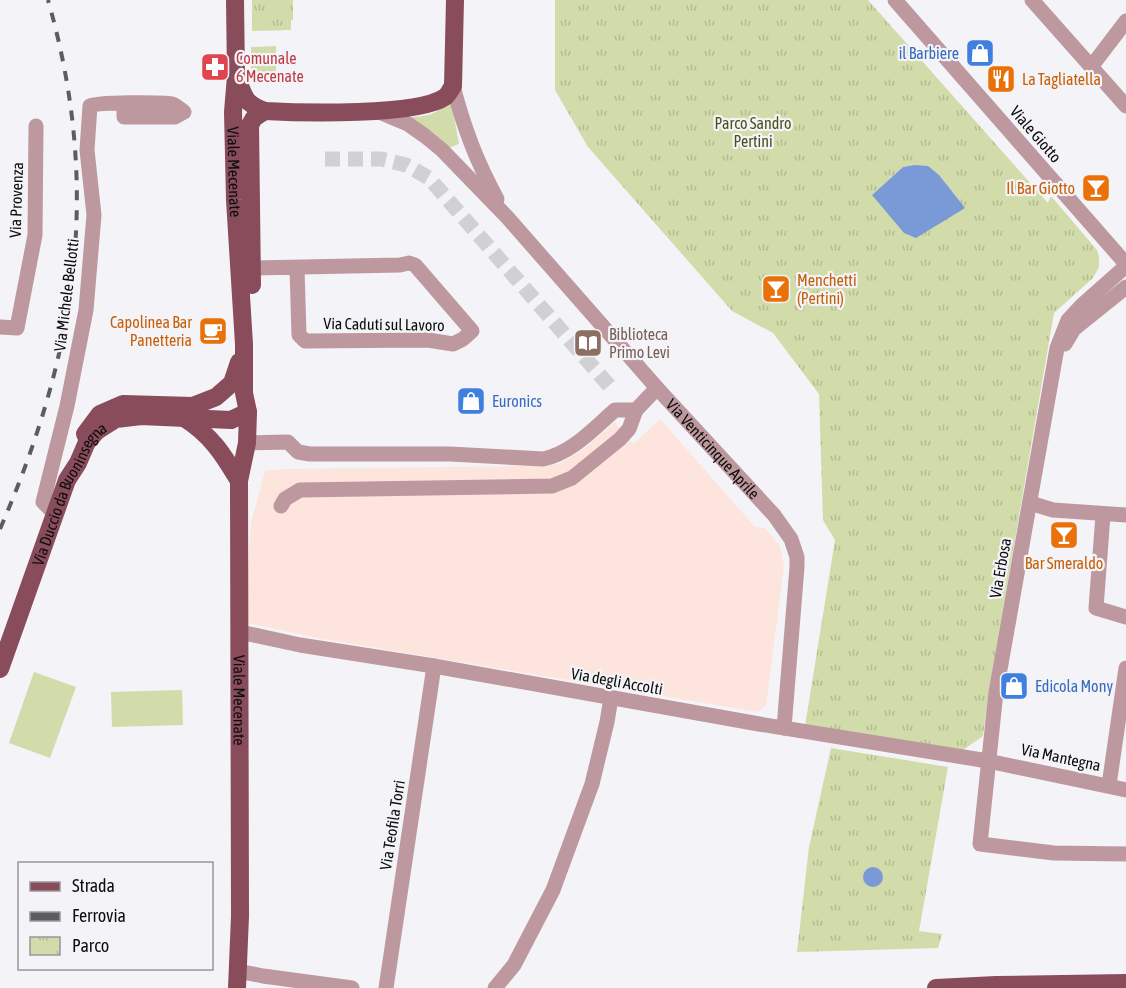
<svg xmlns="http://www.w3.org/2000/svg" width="1126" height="988" font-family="'Asap Condensed',sans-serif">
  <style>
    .education { fill: #fde4dc }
    .green { fill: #d2dcaa }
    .park { fill: url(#park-tufts); fill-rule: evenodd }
    .water { fill: #7999d7 }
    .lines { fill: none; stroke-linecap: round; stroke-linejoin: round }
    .minor-tunnel { stroke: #d1d0d4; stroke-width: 15; stroke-dasharray: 15 8; stroke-linecap: butt }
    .minor { stroke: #bd989f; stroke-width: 15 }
    .major { stroke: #894c5a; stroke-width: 18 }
    .rail { stroke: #5d5d5f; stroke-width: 4; stroke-dasharray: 10 10; stroke-linecap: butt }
    .labels { text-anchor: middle; stroke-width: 4.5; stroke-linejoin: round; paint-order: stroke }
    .shop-label { font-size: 16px; fill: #366cbe; stroke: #f4f3f7; text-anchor: start }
    .health-label { font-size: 16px; fill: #be3a42; stroke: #f4f3f7; text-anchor: start }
    .food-label { font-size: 16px; fill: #c56008; stroke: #f4f3f7; text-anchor: start }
    .park-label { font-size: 16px; fill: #49511a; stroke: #f4f3f7 }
    .street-label { font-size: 16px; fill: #0d0d0e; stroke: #f4f3f7 }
    .education-label { font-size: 16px; fill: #785e54; stroke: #f4f3f7; text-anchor: start }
  </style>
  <defs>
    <pattern id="park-tufts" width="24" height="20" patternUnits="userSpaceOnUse" patternTransform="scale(1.5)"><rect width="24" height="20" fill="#d2dcaa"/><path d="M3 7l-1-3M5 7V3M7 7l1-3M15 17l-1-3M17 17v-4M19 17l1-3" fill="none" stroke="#b3bc91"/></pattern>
  </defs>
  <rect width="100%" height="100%" fill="#f4f3f7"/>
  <path class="education" d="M660 419 755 527 765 528 780 546 784 566 766 705 758 712 318 638 248 623 247 582 251 523 265 471 284 469 535 466 559 464 581 451 615 422 633 444Z"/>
  <path class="green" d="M276 46V72L267 76H251V47Z
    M451 99 459 144 446 149 403 117C426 117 435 116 451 99Z
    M34 672 76 687 50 758 9 743Z
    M182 690 183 725 112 727 111 692Z"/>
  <path class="park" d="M252 0H293V20H291V30L252 31Z
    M555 0H868L1048 203 1051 196 1097 250 1099 257V267L1093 278 1054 313 989 690 983 736 963 750 805 726 835 540 823 520 819 394 773 333 732 311 588 147 555 90ZM914 165 939 175 964 208 872 195 903 167Z
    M831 748 948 767 919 931 942 934 938 948 797 952 809 847Z"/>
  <path class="water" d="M914 165 928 166 939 175 965 208 916 238 904 233 872 195 903 167Z
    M863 877a10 10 0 1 1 20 0a10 10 0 1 1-20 0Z"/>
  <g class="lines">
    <path class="minor-tunnel" d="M325 159H381L406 165 429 178 612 389"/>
    <g class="minor">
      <path d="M895 0 1126 264"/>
      <path d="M1032 0 1126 106"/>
      <path d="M1091 67 1126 21"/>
      <path d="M453 86C464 128 476 160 497 199"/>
      <path id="s1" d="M377 111 408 124 425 136 442 150 507 217 657 388 774 515 791 539 797 557V567L784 728"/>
      <path d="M1126 266 1082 305 1068 320 1057 348 996 692 980 844 1054 853 1126 854"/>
      <path d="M252 268 400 265 409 263 415 265 472 331 463 339 453 344 428 340 305 341 299 335 297 268"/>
      <path d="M0 327 17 328 35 235 36 126"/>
      <path d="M1065 344 1074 329 1126 287"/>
      <path d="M247 443 288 442 298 452 310 454H450L543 459C572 453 593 429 615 410H636L657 388"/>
      <path d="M1030 503 1053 510 1126 515"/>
      <path d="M281 506 285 499 300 490 552 486 572 478 620 439 629 429 636 410"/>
      <path d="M55 514 43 502 67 406 86 310 94 215 87 150 90 106C97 102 161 102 172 104 176 105 180 109 184 112L175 117H124V104"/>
      <path d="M1103 515 1096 608 1126 617"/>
      <path d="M240 632 300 645 434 666 759 724 988 761 1126 790"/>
      <path d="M1109 785 1126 668"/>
      <path d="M238 971 263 976 352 988"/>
      <path d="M386 988 434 666"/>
      <path d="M495 988 514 965 553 890 592 784 607 722 611 698"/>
    </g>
    <g class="major">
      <path id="s2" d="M235 0 236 76 233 112 235 200 244 344V393L248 412 247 443 239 481 240 916 237 988"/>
      <path d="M237 78C245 98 244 103 265 111 301 113 418 116 445 97 448 95 451 89 453 86L455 0"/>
      <path d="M252 285 250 125 254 118 265 111"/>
      <path d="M184 418C211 435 223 454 239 481"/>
      <path d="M85 434 100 414 123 404 193 406 216 397 232 383 239 362"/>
      <path id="s3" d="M0 669 67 480 78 463 87 442 97 431 116 419 141 416 231 420 248 412"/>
      <path d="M936 988 996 985 1126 983"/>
    </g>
    <path class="rail" d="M0 529C77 352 102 189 48 0"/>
  </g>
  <defs>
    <g id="shop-square" transform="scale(1.5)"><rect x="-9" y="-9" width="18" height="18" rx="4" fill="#3f7fe0" stroke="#f4f3f7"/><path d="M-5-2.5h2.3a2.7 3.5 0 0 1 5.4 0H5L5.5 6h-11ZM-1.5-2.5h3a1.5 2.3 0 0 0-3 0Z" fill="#fff"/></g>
    <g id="pharmacy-square" transform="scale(1.5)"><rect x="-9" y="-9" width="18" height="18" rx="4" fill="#e0444e" stroke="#f4f3f7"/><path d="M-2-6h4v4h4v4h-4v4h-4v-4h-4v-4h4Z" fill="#fff"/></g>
    <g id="restaurant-square" transform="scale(1.5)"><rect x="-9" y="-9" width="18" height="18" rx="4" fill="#e8710a" stroke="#f4f3f7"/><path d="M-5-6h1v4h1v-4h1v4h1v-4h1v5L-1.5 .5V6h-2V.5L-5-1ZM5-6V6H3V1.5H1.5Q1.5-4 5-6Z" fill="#fff"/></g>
    <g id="bar-square" transform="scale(1.5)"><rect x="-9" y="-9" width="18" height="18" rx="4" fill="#e8710a" stroke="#f4f3f7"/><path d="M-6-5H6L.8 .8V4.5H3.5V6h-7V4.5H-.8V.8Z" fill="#fff"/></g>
    <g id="cafe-square" transform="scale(1.5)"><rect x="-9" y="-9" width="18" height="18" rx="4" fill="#e8710a" stroke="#f4f3f7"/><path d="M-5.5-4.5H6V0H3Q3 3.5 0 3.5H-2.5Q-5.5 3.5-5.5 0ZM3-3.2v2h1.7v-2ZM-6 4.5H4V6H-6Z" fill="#fff"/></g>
    <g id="library-square" transform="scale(1.5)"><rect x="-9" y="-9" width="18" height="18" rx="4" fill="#8d6e63" stroke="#f4f3f7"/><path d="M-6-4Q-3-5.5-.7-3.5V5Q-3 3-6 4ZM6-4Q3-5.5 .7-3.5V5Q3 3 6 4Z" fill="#fff"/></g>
  </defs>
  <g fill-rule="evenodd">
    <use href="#shop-square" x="980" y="53"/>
    <use href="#pharmacy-square" x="215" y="67"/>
    <use href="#restaurant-square" x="1001" y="79"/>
    <use href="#bar-square" x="1096" y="188"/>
    <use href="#bar-square" x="776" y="289"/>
    <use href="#cafe-square" x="213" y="331"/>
    <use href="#library-square" x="588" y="343"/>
    <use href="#shop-square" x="471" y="401"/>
    <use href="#bar-square" x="1064" y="535"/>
    <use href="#shop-square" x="1014" y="686"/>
  </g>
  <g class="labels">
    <g class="shop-label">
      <text x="959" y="59" text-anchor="end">il Barbiere</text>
      <text x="492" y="407">Euronics</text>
      <text x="1035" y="692">Edicola Mony</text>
    </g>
    <g class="health-label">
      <text x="236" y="64">Comunale<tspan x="236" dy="18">6 Mecenate</tspan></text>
    </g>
    <g class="food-label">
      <text x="1022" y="85">La Tagliatella</text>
      <text x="1075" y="194" text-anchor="end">Il Bar Giotto</text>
      <text x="797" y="286">Menchetti<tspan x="797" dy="18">(Pertini)</tspan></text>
      <text x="192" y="328" text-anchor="end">Capolinea Bar<tspan x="192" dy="18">Panetteria</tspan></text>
      <text x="1064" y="569" text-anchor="middle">Bar Smeraldo</text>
    </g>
    <g class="park-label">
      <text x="753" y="129">Parco Sandro<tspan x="753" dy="18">Pertini</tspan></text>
    </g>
    <g class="street-label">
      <text transform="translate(1036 134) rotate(49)" y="6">Viale Giotto</text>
      <text dy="6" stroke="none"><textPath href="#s2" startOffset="172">Viale Mecenate</textPath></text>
      <text transform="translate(16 200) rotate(-88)" y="6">Via Provenza</text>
      <text transform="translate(66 295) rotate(-83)" y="6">Via Michele Bellotti</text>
      <text transform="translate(384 324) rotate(1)" y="6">Via Caduti sul Lavoro</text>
      <text dy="6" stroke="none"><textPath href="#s1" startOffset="480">Via Venticinque Aprile</textPath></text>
      <text dy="6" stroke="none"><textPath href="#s3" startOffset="189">Via Duccio da Buoninsegna</textPath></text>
      <text transform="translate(1000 568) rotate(-80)" y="6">Via Erbosa</text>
      <text transform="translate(617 681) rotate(10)" y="6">Via degli Accolti</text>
      <text dy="6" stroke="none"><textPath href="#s2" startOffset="702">Viale Mecenate</textPath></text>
      <text transform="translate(1061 757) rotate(12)" y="6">Via Mantegna</text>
      <text transform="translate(392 825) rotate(-81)" y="6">Via Teofila Torri</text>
    </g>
    <g class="education-label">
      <text x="609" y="340">Biblioteca<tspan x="609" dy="18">Primo Levi</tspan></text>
    </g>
  </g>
  <rect x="18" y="862" width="195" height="108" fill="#f4f3f7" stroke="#98979a" stroke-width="1.5"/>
  <rect x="30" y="882" width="30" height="9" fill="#894c5a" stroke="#98979a" stroke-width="1.5"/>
  <text x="72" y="892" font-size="18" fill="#0d0d0e">Strada</text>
  <rect x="30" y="912" width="30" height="9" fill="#5d5d5f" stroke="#98979a" stroke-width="1.5"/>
  <text x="72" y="922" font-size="18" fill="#0d0d0e">Ferrovia</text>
  <rect x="30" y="937" width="30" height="18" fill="url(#park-tufts)" stroke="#98979a" stroke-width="1.5"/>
  <text x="72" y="952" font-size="18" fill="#0d0d0e">Parco</text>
</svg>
